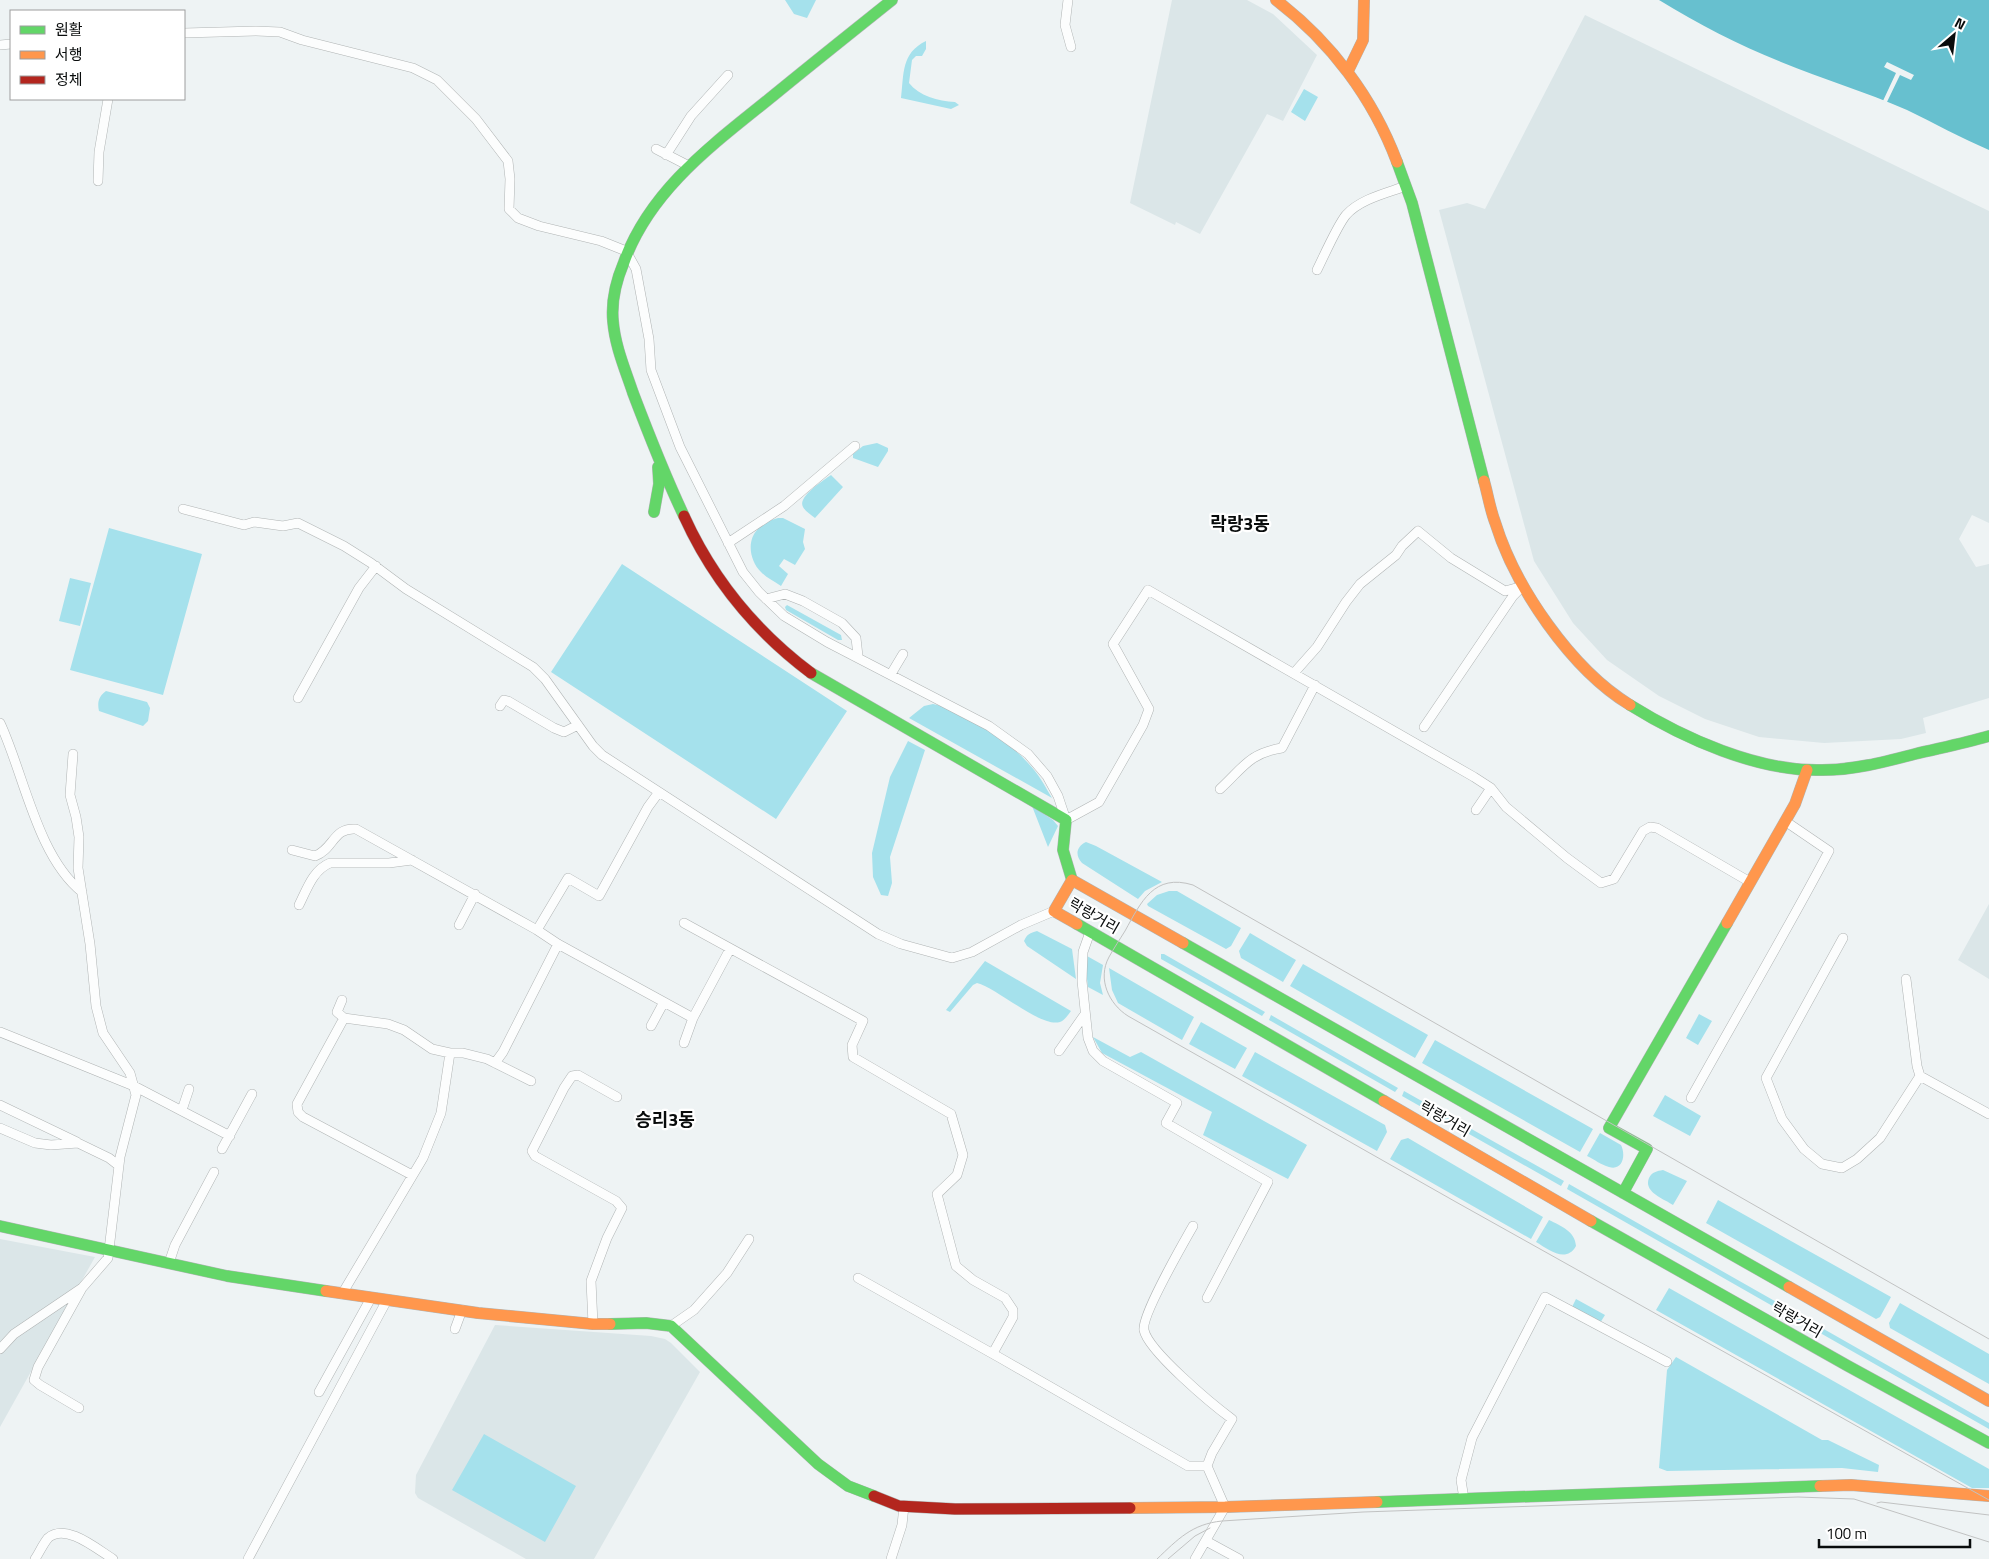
<svg xmlns="http://www.w3.org/2000/svg" width="1989" height="1559" font-family="'Titillium Web','Noto Sans KR',sans-serif">
  <style>
    .built { fill: #dbe6e8 }
    .green { fill: #a5e1ec }
    .water { fill: #67c0cf }
    .pier { fill: #eef3f4 }
    .lines { fill: none; stroke-linecap: round; stroke-linejoin: round }
    .street-casing { stroke: #b0b4b4; stroke-width: 10 }
    .fast-casing { stroke: #b0b4b4; stroke-width: 12 }
    .slow-casing { stroke: #b0b4b4; stroke-width: 12 }
    .jam-casing { stroke: #b0b4b4; stroke-width: 12 }
    .street { stroke: #fcfdfd; stroke-width: 9 }
    .fast { stroke: #63d668; stroke-width: 11 }
    .slow { stroke: #ff974d; stroke-width: 11 }
    .jam { stroke: #b3261e; stroke-width: 11 }
    .tram { stroke: #c1c2c2; stroke-width: 1 }
    .labels { text-anchor: middle; stroke-width: 4.5; stroke-linejoin: round; paint-order: stroke }
    .street-label { font-size: 15px; fill: #090c0c; stroke: #fff }
    .quarter-label { font-size: 18px; font-weight: bold; fill: #090c0c; stroke: #fff }
  </style>
  <rect width="100%" height="100%" fill="#eef3f4"/>
  <path class="built" d="M1172 0H1247L1273 14 1317 55 1283 121 1267 114 1200 234 1176 222 1175 225 1130 203Z
    M1585 15 1989 211V523L1972 515 1959 539 1976 567 1989 564V698L1923 718 1926 733 1901 739 1824 743 1759 737 1705 719 1659 696 1607 660 1573 623 1534 561 1439 210 1467 203 1485 209Z
    M1989 904V979L1958 960Z
    M0 1239 95 1257 0 1427Z
    M495 1325 651 1336 665 1339 671 1343 700 1372 594 1559H526L418 1498 415 1493 416 1475Z"/>
  <path class="green" d="M785 0H816L807 18 794 14Z
    M926 41V49L922 56H916L912 60 909 83C919 96 938 101 955 102L959 105 951 109 901 98C904 74 901 53 926 41Z
    M1304 89 1318 97 1305 121 1291 112Z
    M877 443 888 448V451L878 467 853 458V454L863 446Z
    M831 475 843 487 815 518C811 515 805 511 803 507 797 497 824 480 831 475Z
    M778 518H783L805 529 803 542 805 549 795 565 784 559 779 566 788 574 781 586C774 581 767 578 761 572 750 561 746 541 758 529 763 523 771 520 778 518Z
    M109 528 202 554 163 695 70 670Z
    M622 564 847 711 776 819 551 672Z
    M70 578 91 583 80 626 59 621Z
    M787 605 841 635 842 640H838L786 610 785 607Z
    M106 691 147 702 150 708 148 721 143 726 99 711C97 702 99 696 106 691Z
    M933 704C965 710 1006 739 1028 763 1038 773 1045 786 1052 798L909 718 924 706Z
    M908 741 925 750 890 857 892 883 888 896 881 895 873 877 872 853 890 777Z
    M1032 806 1053 820 1058 826 1048 847Z
    M1086 842 1096 846 1162 882 1145 891 1138 899 1082 863C1075 855 1076 847 1086 842Z
    M1169 891H1177L1241 928 1231 946 1226 949 1148 906 1147 904 1157 895Z
    M1037 931 1072 949 1076 979 1027 946 1024 941C1027 934 1030 933 1037 931Z
    M1250 933 1296 960 1283 982 1241 958 1239 951Z
    M1161 954H1164L1265 1012 1262 1016 1161 959Z
    M1087 956 1103 965 1100 983 1103 995 1088 987 1085 963Z
    M985 961 1071 1011C1068 1015 1065 1020 1060 1022 1041 1028 997 988 977 983L973 985 950 1012 946 1010Z
    M1303 964 1428 1035 1415 1058 1290 986Z
    M1109 968 1194 1017 1182 1040 1118 1003 1112 990Z
    M1699 1014 1712 1021 1698 1045 1686 1038Z
    M1271 1015 1398 1088 1395 1092 1269 1020Z
    M1201 1022 1247 1048 1235 1069 1189 1044Z
    M1093 1037 1130 1057 1141 1052 1307 1145 1288 1179 1203 1135 1212 1112 1102 1053Z
    M1435 1040 1593 1129 1580 1152 1422 1063Z
    M1255 1052 1385 1125 1387 1132 1377 1151 1242 1076Z
    M1404 1091 1564 1181 1561 1186 1402 1096Z
    M1665 1095 1701 1116 1690 1136 1653 1116Z
    M1600 1133 1621 1145C1626 1155 1623 1171 1609 1167 1601 1165 1594 1159 1587 1156Z
    M1408 1138 1543 1217 1531 1239 1390 1159 1401 1140Z
    M1663 1170 1687 1181 1673 1205C1664 1199 1643 1192 1649 1178 1652 1172 1657 1171 1663 1170Z
    M1569 1184 1989 1423V1429L1567 1189Z
    M1718 1200 1891 1297 1880 1317 1876 1319 1706 1223Z
    M1549 1220C1561 1226 1575 1231 1576 1246 1566 1264 1548 1249 1536 1242Z
    M1669 1288 1989 1469V1488H1972L1656 1310Z
    M1576 1299 1605 1315 1600 1323 1572 1307Z
    M1900 1303 1989 1354V1384L1890 1328 1889 1323Z
    M1676 1357 1822 1440H1828L1879 1465 1878 1472 1842 1468 1667 1471 1659 1468 1667 1370Z
    M484 1434 576 1486 545 1542 452 1490Z"/>
  <path class="water" d="M1659 0H1989V150C1961 138 1934 123 1907 110 1866 92 1823 79 1781 62 1739 45 1698 24 1659 0Z"/>
  <path class="pier" d="M1887 62 1914 75 1911 80 1900 75 1886 104 1882 103 1896 73 1884 67Z"/>
  <g class="lines">
    <g class="street-casing">
      <path id="street" d="M1068 0 1065 25 1071 47
        M184 33 256 31 280 32 302 40 413 68 437 80 476 119 508 161 510 179 509 209 518 218 539 226 601 241 626 251 636 269 649 339 651 370 680 447 743 572 759 592 784 616 827 642 989 726 1028 754 1047 776 1058 796 1066 820 1099 802 1143 725 1149 709 1113 644 1148 590 1474 777 1491 788 1506 807 1567 858 1601 883 1614 879 1643 831 1650 827 1657 828 1750 882
        M0 45 11 44
        M656 149 689 166
        M666 155 691 116 728 75
        M98 181 99 152 108 99
        M1317 270C1324 256 1337 226 1346 215 1360 199 1387 193 1406 186
        M183 509 244 525 254 522 283 526 298 523 344 546 371 563 406 589 533 667 545 679 593 746 602 755 878 934 901 944 952 958 972 952 1021 925 1054 911
        M728 543 784 506 855 446
        M766 599 785 594 803 601 842 623 856 638 858 656
        M1294 673 1317 647 1346 602 1360 584 1396 555 1402 546 1418 531 1451 558 1505 591 1523 586
        M891 674 903 654
        M298 698 359 588 376 566
        M500 706 504 700 508 701 554 728 564 732 578 725
        M0 723C24 774 37 856 82 892
        M1424 727 1513 596 1521 588
        M1220 789C1243 768 1249 753 1282 748L1315 685
        M1476 810 1491 788
        M292 850 315 856C334 849 333 827 356 829L537 930 568 878 599 896 648 807 659 792
        M299 905C307 889 313 870 330 863H389L412 860
        M684 923 863 1021 852 1045 853 1057 951 1114 963 1155 957 1175 937 1194 956 1266 973 1280 1005 1298 1013 1310V1317L993 1353
        M459 925 475 894
        M537 930 558 944 693 1018
        M1090 932 1083 952 1082 981 1088 1038 1093 1051 1103 1061 1177 1103 1166 1123 1268 1182 1207 1298
        M1843 938 1766 1078 1782 1119 1804 1149 1822 1164 1842 1168 1857 1159 1880 1138 1920 1076 1989 1114
        M1906 979 1917 1066 1920 1076
        M342 1000 337 1012 344 1018
        M651 1026 664 1002
        M0 1032 134 1086 230 1136
        M684 1043 693 1018 730 949
        M1059 1051 1085 1014
        M495 1063 503 1052 558 944
        M1691 1098C1737 1015 1785 934 1829 851L1785 821
        M0 1105 77 1142
        M182 1110 189 1089
        M0 1128 35 1143 51 1145 78 1143 109 1158 118 1165
        M222 1149 252 1094
        M412 1175 303 1117 298 1112 297 1104 344 1018 388 1024 404 1030 432 1049 450 1053H463L487 1059 531 1081
        M1193 1226C1184 1242 1141 1316 1144 1330 1148 1351 1213 1405 1232 1419L1212 1453 1207 1466 1225 1507 1195 1559
        M169 1263 175 1245 214 1172
        M858 1278 1002 1359 1188 1466H1207
        M342 1294 423 1158 441 1113 450 1053
        M593 1324 591 1281 607 1238 622 1208 616 1201 535 1156 532 1151 564 1088 572 1076 578 1075 617 1097
        M671 1326 694 1310 727 1273 749 1239
        M455 1329 462 1310
        M0 1349 14 1334 82 1288 108 1258 120 1157 136 1095 130 1073 103 1033 96 1006 90 944 78 868 79 837 76 817 70 795 73 754
        M319 1392 371 1298
        M79 1408 40 1385 34 1380 38 1367 82 1288
        M1464 1499 1461 1480 1472 1438 1545 1297 1667 1362
        M1206 1541 1239 1559
        M35 1559C39 1553 43 1544 48 1538 66 1522 98 1550 113 1559
        M248 1559 387 1300
        M891 1559 902 1525 904 1506"/>
    </g>
    <g class="fast-casing">
      <path id="fast" d="M1397 162 1412 203 1484 481
        M654 512 659 484 658 467
        M684 516C665 476 649 435 633 393 625 369 615 346 613 321 611 300 616 281 624 262 651 188 715 143 774 95 813 63 852 32 892 0
        M811 673 1066 820 1063 850 1072 880
        M1630 705C1683 738 1758 772 1822 770 1854 770 1884 762 1915 754 1940 748 1965 743 1989 736
        M1077 924 1384 1101
        M1183 943 1789 1287
        M1623 1193 1647 1149 1609 1128 1727 923
        M1591 1221 1848 1366 1989 1443
        M0 1226 227 1276 326 1291
        M610 1324 646 1323 671 1326 818 1464 848 1486 874 1496
        M1377 1502 1820 1486"/>
    </g>
    <g class="slow-casing">
      <path id="slow" d="M1276 0C1331 42 1373 98 1397 162
        M1348 71 1363 40 1364 0
        M1484 481C1488 495 1490 509 1495 522 1515 587 1571 669 1630 705
        M1727 923 1795 804 1807 770
        M1077 924 1054 911 1072 880 1183 943
        M1384 1101 1591 1221
        M1789 1287 1989 1401
        M326 1291 478 1313 593 1324H610
        M1820 1486 1851 1485 1989 1496
        M1130 1508 1225 1507 1377 1502"/>
    </g>
    <g class="jam-casing">
      <path id="jam" d="M684 516C713 580 755 631 811 673
        M874 1496 899 1506 955 1509 1130 1508"/>
    </g>
    <use href="#street" class="street"/>
    <use href="#fast" class="fast"/>
    <use href="#slow" class="slow"/>
    <use href="#jam" class="jam"/>
    <path class="tram" d="M1989 1339 1193 885C1154 873 1141 902 1125 931 1120 939 1114 948 1109 957 1097 979 1109 1004 1128 1016L1456 1202 1989 1500
      M1877 1503 1881 1502 1989 1515
      M1157 1559C1178 1539 1192 1524 1222 1521L1363 1512 1798 1497 1854 1499 1989 1542
      M1168 1559 1195 1536 1210 1528"/>
  </g>
  <g class="labels">
    <g class="street-label">
      <text transform="translate(1094 916) rotate(30)" y="5">락랑거리</text>
      <text transform="translate(1445 1119) rotate(30)" y="5">락랑거리</text>
      <text transform="translate(1797 1320) rotate(30)" y="5">락랑거리</text>
    </g>
    <g class="quarter-label">
      <text x="1240" y="530">락랑3동</text>
      <text x="665" y="1126">승리3동</text>
    </g>
  </g>
  <rect x="10" y="10" width="175" height="90" fill="#ffffff" stroke="#9d9e9e"/>
  <rect x="20" y="26" width="25" height="8" fill="#63d668" stroke="#9d9e9e"/>
  <text x="55" y="35" font-size="15" fill="#090c0c">원활</text>
  <rect x="20" y="51" width="25" height="8" fill="#ff974d" stroke="#9d9e9e"/>
  <text x="55" y="60" font-size="15" fill="#090c0c">서행</text>
  <rect x="20" y="76" width="25" height="8" fill="#b3261e" stroke="#9d9e9e"/>
  <text x="55" y="85" font-size="15" fill="#090c0c">정체</text>
  <g transform="translate(1954 35) rotate(28)" stroke="#ffffff" stroke-width="4" paint-order="stroke">
  <path d="M0-4L9 19L0 12L-9 19Z" fill="#090c0c"/>
  <text y="-8" font-size="14" font-weight="bold" text-anchor="middle" fill="#090c0c">N</text>
  </g>
  <path d="M1819 1539v8h151v-8" fill="none" stroke="#090c0c" stroke-width="2.5"/>
  <text x="1826" y="1539" font-size="15" fill="#090c0c" stroke="#ffffff" stroke-width="4" paint-order="stroke">100 m</text>
</svg>
